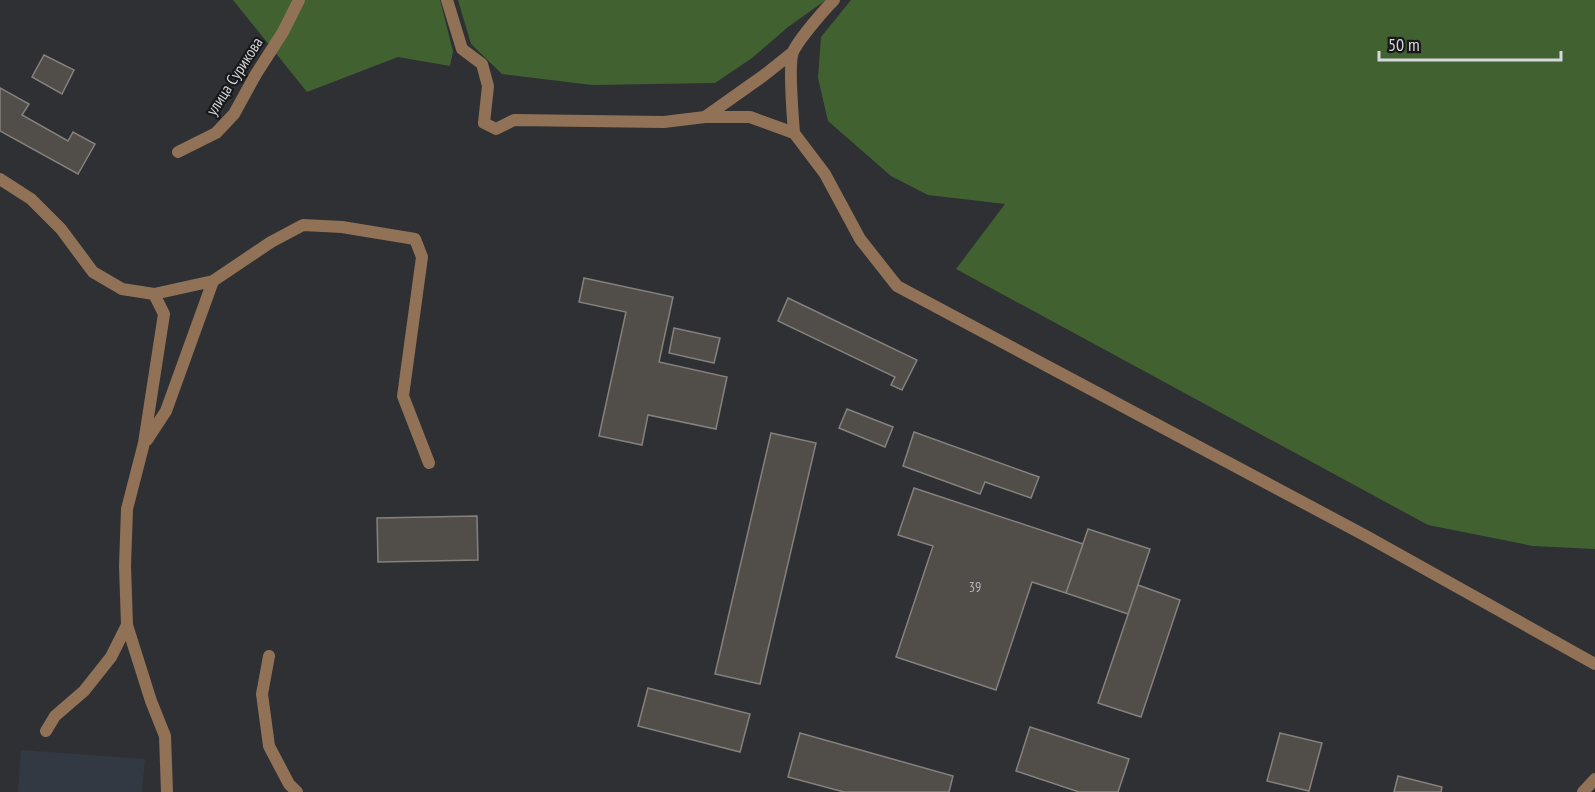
<svg xmlns="http://www.w3.org/2000/svg" width="1595" height="792" font-family="'PT Sans Narrow',sans-serif">
  <style>
    .built { fill: #333942 }
    .green { fill: #416230 }
    .building { fill: #514d49; stroke: #86817d; stroke-width: 1.5 }
    .lines { fill: none; stroke-linecap: round; stroke-linejoin: round }
    .lane { stroke: #917257; stroke-width: 12 }
    .street { stroke: #917257; stroke-width: 12 }
    .labels { text-anchor: middle; stroke-width: 4.5; stroke-linejoin: round; paint-order: stroke }
    .number-label { font-size: 14px; fill: #b5b4b6 }
    .street-label { font-size: 16px; fill: #d6d7da; stroke: #17181a }
  </style>
  <rect width="100%" height="100%" fill="#2e3034"/>
  <path class="built" d="M21 750 145 759 142 792H18Z"/>
  <path class="green" d="M233 0H440L453 51 450 66 398 57 307 92Z
    M458 0H826L788 27 752 58 715 83 592 85 502 74 471 44Z
    M851 0H1595V549L1533 546 1428 525 956 269 1005 204 928 195 891 176 828 121 818 78 821 37Z"/>
  <path class="building" d="M44 55 74 70 62 94 32 77Z
    M0 88 29 104 22 115 68 141 73 132 95 144 78 174 0 131Z
    M584 278 673 297 659 362 727 377 716 429 648 415 642 445 599 436 626 312 579 302Z
    M788 298 917 360 902 390 891 385 895 377 778 321Z
    M674 328 720 338 714 363 669 353Z
    M847 409 893 427 885 447 839 428Z
    M914 432 1039 477 1031 498 985 482 980 494 903 466Z
    M771 433 816 443 760 684 715 674Z
    M914 488 1083 544 1066 593 1032 582 996 690 896 657 933 546 898 535Z
    M477 516 478 560 378 562 377 518Z
    M1088 529 1150 549 1128 614 1066 593Z
    M1138 585 1180 600 1141 717 1098 703Z
    M648 688 750 714 740 752 638 726Z
    M1030 727 1129 759 1118 792H1079L1016 771Z
    M800 733 953 776 949 792H844L788 777Z
    M1280 733 1322 743 1309 791 1267 781Z
    M1398 776 1442 787 1441 792H1394Z"/>
  <g class="lines">
    <path class="lane" d="M447 0 462 49 482 64 488 86 484 123 496 129 514 120 664 122 705 117H750L794 133 825 174 860 239 897 286 1366 536 1595 664
      M705 117 763 76 792 53
      M794 133C793 118 788 64 793 52 798 40 825 9 834 0
      M147 440 166 411 213 281
      M269 656 262 694 269 746 289 784 297 792
      M46 731 55 716 84 691 111 657 127 625
      M167 792 165 736 151 701 127 625 125 566 127 509 144 443 164 314 154 294 213 281 271 242 303 225 342 227 415 239 422 257 403 396 429 463
      M1583 792 1595 779"/>
    <path class="street" d="M178 152 216 133 234 114 256 74 283 32 299 0
      M0 179 31 199 61 229 93 272 122 289 154 294"/>
  </g>
  <g class="labels">
    <g class="number-label">
      <text x="975" y="592">39</text>
    </g>
    <g class="street-label">
      <text transform="translate(234 76) rotate(-57)" y="6">улица Сурикова</text>
    </g>
  </g>
  <path d="M1379 51v9h182v-9" fill="none" stroke="#d6d7da" stroke-width="3"/>
  <text x="1388" y="51" font-size="18" fill="#d6d7da" stroke="#17181a" stroke-width="4.5" paint-order="stroke">50 m</text>
</svg>
